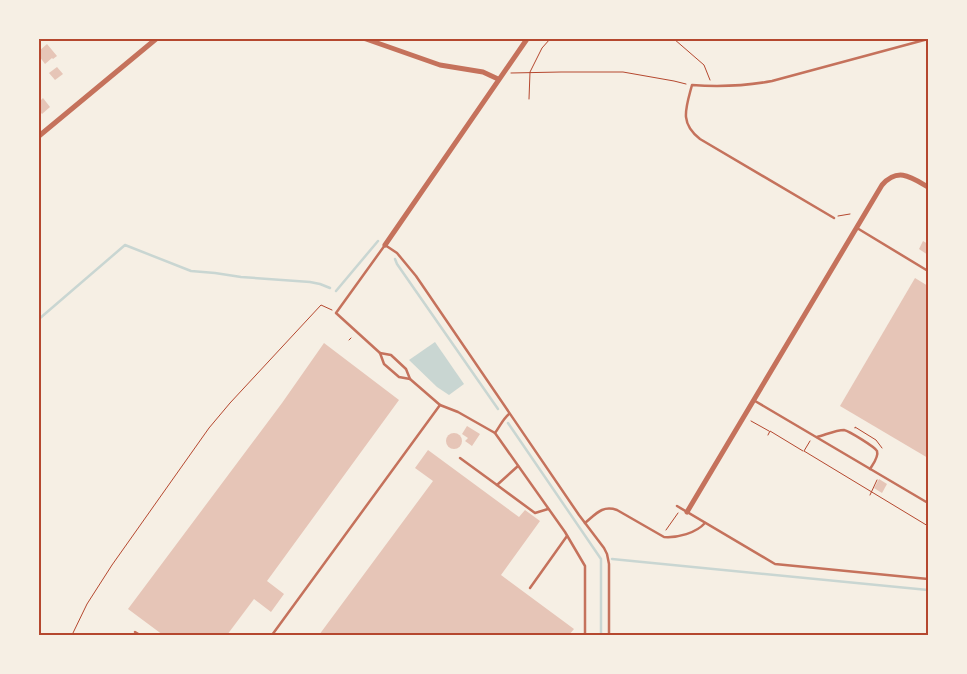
<svg xmlns="http://www.w3.org/2000/svg" width="967" height="674" viewBox="0 0 967 674" font-family="'Work Sans',sans-serif">
  <style>
    .water { fill: #c9d6d2 }
    .lines { fill: none; stroke-linecap: round; stroke-linejoin: round }
    .stream { stroke: #c9d6d2; stroke-width: 2.5 }
    .building { fill: #e6c5b7 }
    .path { stroke: #b5482f; stroke-width: 1 }
    .service { stroke: #c5725c; stroke-width: 2.5 }
    .minor { stroke: #c5725c; stroke-width: 5 }
    .neatline { fill: none; stroke: #b5482f; stroke-width: 2 }
  </style>
  <rect width="100%" height="100%" fill="#f6efe4"/>
  <polygon class="water" points="435,342 464,384 449,395 437,387 409,360"/>
  <g class="lines">
    <g class="stream">
      <polyline points="395,259 397,264 498,409"/>
      <polyline points="336,291 378,241"/>
      <polyline points="39,319 125,245 191,271 215,273 241,277 310,282 320,284 330,288"/>
      <polyline points="508,423 601,559 601,635"/>
      <polyline points="612,559 928,590"/>
    </g>
  </g>
  <g class="building">
    <polygon points="47,44 57,56 53,59 52,58 45,64 39,56 39,51"/>
    <polygon points="57,67 63,74 55,80 49,73"/>
    <polygon points="43,98 50,107 42,114 39,111 39,102"/>
    <polygon points="923,241 928,244 928,255 919,249"/>
    <polygon points="915,278 928,286 928,458 840,406"/>
    <polygon points="324,343 399,400 267,581 284,594 271,612 254,599 227,635 163,635 128,609 282,403"/>
    <polygon points="467,426 480,434 472,446 465,441 468,438 462,434"/>
    <circle cx="454" cy="441" r="8"/>
    <polygon points="428,450 519,517 525,510 540,521 501,575 574,629 569,635 319,635 433,481 415,468"/>
    <polygon points="879,479 887,484 882,493 874,488"/>
  </g>
  <g class="lines">
    <g class="path">
      <polyline points="674,39 704,65 710,80"/>
      <polyline points="511,73 561,72 623,72 674,81 686,84"/>
      <polyline points="529,99 530,72 542,48 550,39"/>
      <polyline points="838,216 850,214"/>
      <polyline points="349,340 351,338"/>
      <polyline points="751,421 769,431"/>
      <polyline points="855,428 855,427 876,440 882,448"/>
      <polyline points="768,435 770,431 803,451"/>
      <polyline points="810,441 804,451 928,526"/>
      <polyline points="870,495 877,480"/>
      <polyline points="666,530 678,513"/>
      <polyline points="72,635 87,604 112,565 209,428 230,403 321,305 332,310"/>
    </g>
    <g class="service">
      <path d="M834,218L700,139C679,123 686,108 692,85C719,87 745,86 772,81L928,39"/>
      <polyline points="857,228 928,271"/>
      <polyline points="410,379 399,377 384,364 380,353 336,313 385,245 397,253 416,276 579,515 604,548 607,554 609,564 609,635"/>
      <polyline points="755,401 928,503"/>
      <path d="M440,405L458,412L495,433C500,426 503,419 509,414"/>
      <polyline points="495,433 565,532 585,566 585,635"/>
      <path d="M817,437C825,435 836,430 844,430C849,431 875,447 877,451C879,457 873,464 870,469"/>
      <polyline points="460,458 497,485"/>
      <polyline points="518,466 497,485 535,513 548,509"/>
      <polyline points="677,506 775,564 928,579"/>
      <path d="M585,523C596,514 602,505 617,510L664,537C678,538 696,533 705,523"/>
      <polyline points="530,588 567,536"/>
      <polyline points="135,632 140,635"/>
      <polyline points="272,635 440,405 410,379 406,369 391,355 380,353"/>
    </g>
    <g class="minor">
      <polyline points="366,39 440,65 483,72 498,79"/>
      <polyline points="39,136 156,39"/>
      <polyline points="385,245 527,39"/>
      <path d="M687,512L882,185C898,167 911,177 928,187"/>
    </g>
  </g>
  <rect width="967" height="674" fill="none" stroke="#f6efe4" stroke-width="80"/>
  <rect x="40" y="40" width="887" height="594" class="neatline"/>
</svg>
